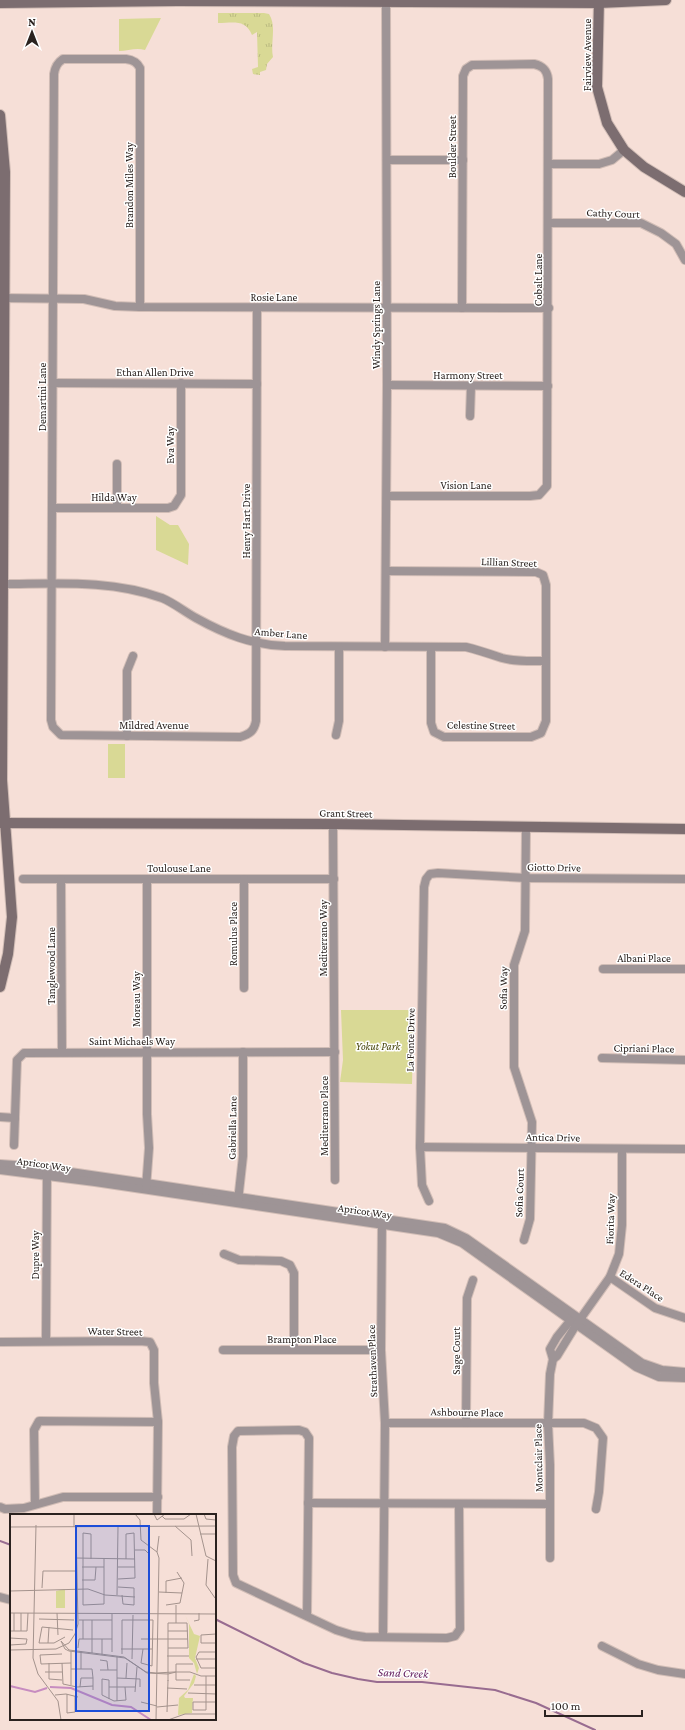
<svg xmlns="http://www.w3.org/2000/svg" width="685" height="1730" viewBox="0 0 685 1730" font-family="'Crimson Pro',serif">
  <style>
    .grass { fill: url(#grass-tufts) }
    .green { fill: #d9d995 }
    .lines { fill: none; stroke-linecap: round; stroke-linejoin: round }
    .stream { stroke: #986c90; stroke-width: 2 }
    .street-casing { stroke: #d1bdb6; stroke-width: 10 }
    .secondary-casing { stroke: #d1bdb6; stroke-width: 12 }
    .street { stroke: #9e9496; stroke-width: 8 }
    .secondary { stroke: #7c6d70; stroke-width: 10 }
    .labels { text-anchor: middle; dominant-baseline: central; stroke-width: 3; stroke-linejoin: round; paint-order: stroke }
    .street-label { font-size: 11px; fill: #2a221f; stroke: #fff }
    .park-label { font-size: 11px; font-style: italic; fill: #464509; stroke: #fff }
    .water-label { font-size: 12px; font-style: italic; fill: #631e5e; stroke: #fff }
    .inset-river { fill: none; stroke: #c78cc0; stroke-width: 2 }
    .inset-road { fill: none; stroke: #a4938d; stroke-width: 1 }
    .view { fill: #1d4ed8; fill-opacity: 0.15; stroke: #1d4ed8; stroke-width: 2 }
    .inset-edge { fill: none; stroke: #2a221f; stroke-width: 2 }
  </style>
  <defs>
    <pattern id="grass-tufts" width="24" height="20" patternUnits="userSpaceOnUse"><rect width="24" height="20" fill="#d9d995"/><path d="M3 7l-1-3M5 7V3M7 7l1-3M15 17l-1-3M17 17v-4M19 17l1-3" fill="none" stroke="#baba80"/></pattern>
  </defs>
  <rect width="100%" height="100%" fill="#f6dfd7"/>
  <path class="grass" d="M218,13H264L269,14C277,26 270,44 273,57L267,64L266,70L260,72V75L253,74L252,69L258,67L257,32L252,35C245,19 234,23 218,23Z"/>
  <g class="green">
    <path d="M161,18L145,50C136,47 128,51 119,51V19Z"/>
    <polygon points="156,516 170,525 178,525 189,544 188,565 156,550"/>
    <rect x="108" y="744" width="17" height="34"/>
    <polygon points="341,1010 414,1010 412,1084 340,1082 343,1060"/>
  </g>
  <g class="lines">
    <g class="stream">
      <polyline points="0,1541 11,1545"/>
      <polyline points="215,1619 304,1663 332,1673 358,1679 377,1682 422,1682 495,1690 536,1703 595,1730"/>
    </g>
    <g class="street-casing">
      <g id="street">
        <polyline points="387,160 463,160"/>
        <polyline points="549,164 599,164 612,160 624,150"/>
        <polyline points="549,223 641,223 661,233 676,244 685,260"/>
        <polyline points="0,298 84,299 115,306 140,307 549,308"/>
        <path d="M140,307V68C137,62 133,60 126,59H63C57,63 55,67 54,74L51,720L53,727L61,735L240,737C250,734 254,731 256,721L257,308"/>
        <polyline points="53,383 257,384"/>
        <polyline points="387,385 548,386"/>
        <polyline points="470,416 471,386"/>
        <polyline points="117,464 117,508"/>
        <path d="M387,496H530L539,495L547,486L548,79C547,70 543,66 534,64L472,65L466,69L463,76L462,308"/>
        <polyline points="53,508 168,508 174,506 181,495 181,383"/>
        <polyline points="386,571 536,572 543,575 546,585 546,721 541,733 531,737 444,737 434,732 431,723 431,647"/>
        <path d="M0,584C54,584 110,579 162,598C174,603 185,612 196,618C225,634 252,645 285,646L466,647C478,650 490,654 502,658C516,662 532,661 546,661"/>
        <polyline points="385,647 387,385 386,3"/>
        <polyline points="336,735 339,721 339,647"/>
        <polyline points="127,736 127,671 133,656"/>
        <polyline points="333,824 335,1180"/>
        <polyline points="23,879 334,879"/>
        <polyline points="61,879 62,1052"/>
        <polyline points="244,879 244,988"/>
        <polyline points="603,969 685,969"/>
        <polyline points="602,1058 685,1060"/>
        <polyline points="0,1117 15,1118"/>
        <polyline points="14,1145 17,1060 24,1053 335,1052"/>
        <polyline points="420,1147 685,1149"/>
        <polyline points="0,1164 29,1166 146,1183 445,1228 466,1238 642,1363 662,1370 685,1372"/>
        <polyline points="0,1170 95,1182 438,1233 462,1243 636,1367 659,1377 685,1378"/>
        <polyline points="146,1188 149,1148 147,1114 147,879"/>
        <polyline points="238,1201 243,1156 243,1052"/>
        <polyline points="429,1201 422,1185 420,1147 424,887 426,879 430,874 438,873 526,878 685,879"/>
        <polyline points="382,1219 381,1350 385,1423 383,1637"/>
        <polyline points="524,1240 530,1219 532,1122 514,1067 514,965 525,931 526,828"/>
        <polyline points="224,1254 239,1260 281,1261 290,1265 294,1273 294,1350"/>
        <polyline points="610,1277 655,1308 685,1318"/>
        <polyline points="46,1341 47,1170"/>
        <polyline points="0,1342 140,1341 150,1342 154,1350 154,1383 158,1422"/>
        <polyline points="223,1350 381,1350"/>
        <polyline points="553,1359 557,1356 576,1325 610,1277 619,1254 622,1225 622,1149"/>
        <polyline points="385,1423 584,1423 596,1428 603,1438 599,1492 596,1509"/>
        <polyline points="466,1423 467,1298 473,1280"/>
        <polyline points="308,1503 550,1504"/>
        <polyline points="35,1504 34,1430 39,1421 158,1422 157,1515"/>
        <polyline points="0,1507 5,1509 24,1508 63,1497 158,1497"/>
        <polyline points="550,1558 550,1465 548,1424 550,1374 553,1359 550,1349 557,1337 570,1321"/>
        <polyline points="0,1597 11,1600"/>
        <polyline points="307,1616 309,1438 305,1432 299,1430 238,1431 234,1436 232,1447 233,1575 236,1583 336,1630 352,1635 365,1637 447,1638 455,1636 460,1629 459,1504"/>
        <polyline points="602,1646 638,1664 658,1670 685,1674"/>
      </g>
    </g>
    <g class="secondary-casing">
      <g id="secondary">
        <polyline points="599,0 597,87 607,123 624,150 644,167 685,192"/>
        <polyline points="0,3 177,1 599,3 666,0"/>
        <polyline points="0,115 5,172 2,780 12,917 8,954 0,987"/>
        <polyline points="0,823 333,824 685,829"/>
      </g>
    </g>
    <use href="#street" class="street"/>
    <use href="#secondary" class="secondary"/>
  </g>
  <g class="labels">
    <g class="street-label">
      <text transform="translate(587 55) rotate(-90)">Fairview Avenue</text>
      <text transform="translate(452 147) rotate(-90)">Boulder Street</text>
      <text transform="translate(129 185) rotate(-90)">Brandon Miles Way</text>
      <text transform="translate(613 213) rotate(2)">Cathy Court</text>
      <text transform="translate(538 280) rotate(-90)">Cobalt Lane</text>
      <text x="274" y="297">Rosie Lane</text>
      <text transform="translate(376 325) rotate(-90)">Windy Springs Lane</text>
      <text x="155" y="372">Ethan Allen Drive</text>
      <text x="468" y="375">Harmony Street</text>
      <text transform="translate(42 397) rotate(-90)">Demartini Lane</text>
      <text transform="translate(170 445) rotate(-90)">Eva Way</text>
      <text x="466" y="485">Vision Lane</text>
      <text x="114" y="497">Hilda Way</text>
      <text transform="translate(246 521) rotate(-90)">Henry Hart Drive</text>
      <text transform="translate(509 562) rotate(2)">Lillian Street</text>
      <text transform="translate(281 633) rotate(5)">Amber Lane</text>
      <text x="154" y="725">Mildred Avenue</text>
      <text transform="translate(481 725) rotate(1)">Celestine Street</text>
      <text transform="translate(346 813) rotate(1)">Grant Street</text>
      <text transform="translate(554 867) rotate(1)">Giotto Drive</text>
      <text x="179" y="868">Toulouse Lane</text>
      <text transform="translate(233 934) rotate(-90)">Romulus Place</text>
      <text transform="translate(323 938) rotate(-90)">Mediterrano Way</text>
      <text x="644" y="958">Albani Place</text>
      <text transform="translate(51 966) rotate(-90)">Tanglewood Lane</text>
      <text transform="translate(503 988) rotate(-89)">Sofia Way</text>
      <text transform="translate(136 999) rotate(-90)">Moreau Way</text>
      <text transform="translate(410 1040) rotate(-89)">La Fonte Drive</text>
      <text x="132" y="1041">Saint Michaels Way</text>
      <text transform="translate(644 1048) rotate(1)">Cipriani Place</text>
      <text transform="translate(324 1116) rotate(-90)">Mediterrano Place</text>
      <text transform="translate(232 1128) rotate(-89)">Gabriella Lane</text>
      <text transform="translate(553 1137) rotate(1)">Antica Drive</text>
      <text transform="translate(44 1164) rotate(8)">Apricot Way</text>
      <text transform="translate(519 1193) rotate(-88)">Sofia Court</text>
      <text transform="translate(365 1211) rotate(8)">Apricot Way</text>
      <text transform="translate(610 1219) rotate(-88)">Fiorita Way</text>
      <text transform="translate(35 1255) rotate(-90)">Dupre Way</text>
      <text transform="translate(642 1285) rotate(33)">Edera Place</text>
      <text transform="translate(115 1331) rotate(1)">Water Street</text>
      <text x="302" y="1339">Brampton Place</text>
      <text transform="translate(456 1351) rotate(-90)">Sage Court</text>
      <text transform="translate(372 1361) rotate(-92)">Strathaven Place</text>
      <text transform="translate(467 1412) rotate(1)">Ashbourne Place</text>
      <text transform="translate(538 1458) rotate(-91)">Montclair Place</text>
    </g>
    <g class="park-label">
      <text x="378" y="1046">Yokut Park</text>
    </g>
    <g class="water-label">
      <text transform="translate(403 1673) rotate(2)">Sand Creek</text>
    </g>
  </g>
  <g transform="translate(10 1514)">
    <rect width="206" height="206" fill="#f6dfd7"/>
    <path d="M55,75V94H46V77Z" fill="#d9d995"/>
    <path d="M175,101L184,120L190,122L185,144L189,154L187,160L184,149L179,144V110ZM184,160L186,162L184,169L174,182L175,184H183L182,199L168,201L169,184L178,176Z" fill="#d9d995"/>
    <path class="inset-river" d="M0,172L25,178L37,174M40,173L61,174L102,191L121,193L141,206"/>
    <path class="inset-road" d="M125,0L130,6L131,26L147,38L149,44L146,206M144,0L147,6L155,0M186,0L196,42L206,47M194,0L196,5L206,6M152,2L155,5H174L181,0M26,11L23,144L28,160L48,187L51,206M165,12L181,26L182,42M0,13L206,12M64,13V0M190,20H206M125,36H135L140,41M147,38L149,22M66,44L125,45M81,45V20L73,19V91L94,90V45M198,45L196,71L205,84M72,53H94M108,53H125M108,65L125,64L124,19L116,20V45M72,66H85L86,53M108,73L124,74V91L113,90L112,81M32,74L33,57H66M0,77L78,75L95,81L125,83M149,78L172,79M156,79V67L172,64M107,81L108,13M156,91L170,89L174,69L167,58M0,99L206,100M47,99L48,121M102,100V138M29,105L64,106M69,106H102M73,106V125M184,107L189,106V99M158,109H177M166,109V91M0,117H17L18,99M4,117V99M11,117V99M158,117H178M206,120L191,121V129H206M55,123L44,129H29L32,113L63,116M0,124L17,125L16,130L0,131M131,125H178M38,129L39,113M68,134L69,125H102M158,134H178L177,109M111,135H142M0,136L46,135L59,129L65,120L68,110L66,13M206,138H189L186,143L191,154H206M82,139V106M52,140L30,141L31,150L61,149M112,140V106H143L142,152L131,149M92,141V125M107,142V187M157,142H179M122,145L123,101M186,145H206M90,146L97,147L98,156M39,149V165L52,166M52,149L53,170L67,173L83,172M131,149L133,135M61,155H82L83,164M71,155V137M90,156H107M35,158H52M166,158L158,160L137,159L115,144L59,137L55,135L51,127L59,136L114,143L136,158L146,159L164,158H180L191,162H206M196,162V196H183V188H206M107,164L130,165V173M116,164L117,149M180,166H166V150H183M158,167V109M61,171V137M184,171H206M70,173L71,164H83V176M99,173H125M157,174L177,175M125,178L127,153M178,179L206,180M57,180V199L65,198V182M45,181L56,180L68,183M99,185V166L92,165V181L104,187L116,186L115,173M131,188L147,192M147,193L168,191M157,198L158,166M158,206L175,200H206"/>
    <path class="view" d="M66,12H139V197H66Z"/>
    <rect width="206" height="206" class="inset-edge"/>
  </g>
  <g transform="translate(32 32)" stroke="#ffffff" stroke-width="3" paint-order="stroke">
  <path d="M0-3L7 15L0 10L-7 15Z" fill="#2a221f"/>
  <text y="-6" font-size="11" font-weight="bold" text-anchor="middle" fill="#2a221f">N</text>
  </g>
  <path d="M545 1710v6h97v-6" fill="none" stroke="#2a221f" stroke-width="2"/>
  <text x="551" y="1710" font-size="12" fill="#2a221f" stroke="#ffffff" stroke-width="3" paint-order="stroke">100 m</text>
</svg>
